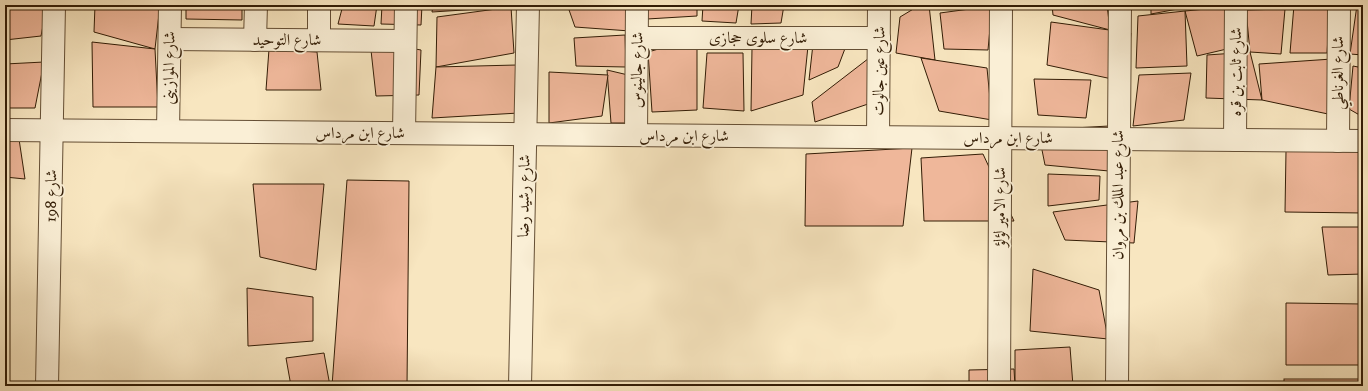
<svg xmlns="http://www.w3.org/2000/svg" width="1368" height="391" viewBox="0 0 1368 391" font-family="'IM FELL DW Pica',Amiri,serif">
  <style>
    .building { fill: #efb79a; stroke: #321c05 }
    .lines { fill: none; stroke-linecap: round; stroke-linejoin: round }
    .minor-casing { stroke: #644e34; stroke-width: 24 }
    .minor { stroke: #faefd6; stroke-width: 22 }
    .labels { text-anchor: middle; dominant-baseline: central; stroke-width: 3.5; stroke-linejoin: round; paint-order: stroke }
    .street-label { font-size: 16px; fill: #321c05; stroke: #faefd6 }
  </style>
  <rect width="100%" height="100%" fill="#f8e6c0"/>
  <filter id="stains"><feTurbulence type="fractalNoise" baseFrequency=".005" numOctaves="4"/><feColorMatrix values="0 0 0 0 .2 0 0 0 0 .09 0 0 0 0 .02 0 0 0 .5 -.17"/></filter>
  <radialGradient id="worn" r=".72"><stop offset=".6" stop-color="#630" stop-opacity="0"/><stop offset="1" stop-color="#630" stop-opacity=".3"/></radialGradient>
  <g class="building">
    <polygon points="5,5 47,5 41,36 5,40"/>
    <polygon points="95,5 160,5 155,49 94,32"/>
    <polygon points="186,5 242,5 242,20 186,19"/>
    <polygon points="343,5 377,5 374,26 338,24"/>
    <polygon points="382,5 422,5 421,25 381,24"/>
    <polygon points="433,5 511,5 511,7 432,12"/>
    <polygon points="568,5 596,5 568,7"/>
    <polygon points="596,5 631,5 630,31 575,27 568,7"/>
    <polygon points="648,5 697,5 697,16 647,19"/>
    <polygon points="703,5 739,5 736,23 702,21"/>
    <polygon points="752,5 784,5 781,23 751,24"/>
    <polygon points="920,5 929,5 935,60 896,53 900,17"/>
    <rect x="936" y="5" width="56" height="1"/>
    <polygon points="1052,5 1107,5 1110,30 1053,15"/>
    <polygon points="1151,5 1199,5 1151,14"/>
    <polygon points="1246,5 1270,5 1246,10"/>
    <polygon points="1294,5 1330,5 1327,53 1290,53"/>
    <polygon points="1357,5 1363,5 1363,55 1350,54"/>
    <polygon points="992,6 988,50 944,49 940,13"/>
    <polygon points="511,7 514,53 436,67 437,17"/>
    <polygon points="1227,7 1231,48 1197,56 1185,11"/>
    <polygon points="1285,9 1281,54 1250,52 1246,10"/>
    <polygon points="1185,11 1187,66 1136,68 1138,16"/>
    <polygon points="1051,22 1131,33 1126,82 1047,65"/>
    <polygon points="625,35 626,67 576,66 574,38"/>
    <polygon points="697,38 697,110 652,112 648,52"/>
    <polygon points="849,38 838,67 809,80 813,44"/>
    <polygon points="370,41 421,50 419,95 376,96"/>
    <polygon points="92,42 155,49 158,107 93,107"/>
    <polygon points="808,46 803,95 751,111 752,48"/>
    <polygon points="269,49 317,52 321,90 266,90"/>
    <polygon points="1250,52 1262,100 1206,98 1207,55"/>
    <polygon points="707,53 743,53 744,111 703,108"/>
    <polygon points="873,55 868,104 815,122 812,102"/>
    <polygon points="921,58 987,68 992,120 939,111"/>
    <polygon points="1332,59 1328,114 1262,100 1259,64"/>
    <polygon points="44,62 35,108 5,108 5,64"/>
    <polygon points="517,65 519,113 432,118 436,67"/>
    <polygon points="1353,66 1363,68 1363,117 1349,109"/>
    <polygon points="607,70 645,79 647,123 611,123"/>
    <polygon points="549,72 608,75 602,116 549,123"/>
    <polygon points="1191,73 1184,120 1133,126 1139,75"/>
    <polygon points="1034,79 1091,80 1086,118 1038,115"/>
    <polygon points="1109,126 1109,171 1045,165 1038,130"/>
    <polygon points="5,139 19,139 25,179 5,177"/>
    <polygon points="912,148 903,226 805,226 806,154"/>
    <polygon points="1286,151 1363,152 1363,213 1285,212"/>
    <polygon points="983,154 1014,221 924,221 921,158"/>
    <polygon points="1048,174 1100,176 1099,200 1048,206"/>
    <polygon points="347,180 409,181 407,386 332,386"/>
    <polygon points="253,184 324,184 316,270 260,257"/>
    <polygon points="1138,201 1134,243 1065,240 1053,212"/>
    <polygon points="1322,227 1363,227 1363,274 1328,275"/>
    <polygon points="1033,269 1099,290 1108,339 1030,331"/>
    <polygon points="247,288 313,297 313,341 248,346"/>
    <polygon points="1286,303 1363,304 1363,365 1286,365"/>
    <polygon points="1070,347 1073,386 1015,386 1015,350"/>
    <polygon points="324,353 330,386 291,386 286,358"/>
    <polygon points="1014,369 1015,386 969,386 969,370"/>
    <rect x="1284" y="379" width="79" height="7"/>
  </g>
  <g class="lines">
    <g class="minor-casing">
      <g id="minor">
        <polyline points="637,38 879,38"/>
        <polyline points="170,39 405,41"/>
        <polyline points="255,40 256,5"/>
        <polyline points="319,40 319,5"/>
        <polyline points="5,130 1363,141"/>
        <polyline points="168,131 170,5"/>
        <polyline points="404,133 406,5"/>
        <polyline points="636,135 637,5"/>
        <polyline points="878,137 879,5"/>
        <polyline points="1235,140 1236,5"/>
        <polyline points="1338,141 1339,5"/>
        <polyline points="47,386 54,5"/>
        <polyline points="520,386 528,5"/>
        <polyline points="999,386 1001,5"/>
        <polyline points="1117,386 1120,5"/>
      </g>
    </g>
    <use href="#minor" class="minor"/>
  </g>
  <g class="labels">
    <g class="street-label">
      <text x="758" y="38">شارع سلوى حجازى</text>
      <text x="287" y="40">شارع التوحيد</text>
      <text transform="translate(169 68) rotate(-89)">شارع الموازينى</text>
      <text transform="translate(637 70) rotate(-89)">شارع جالينوس</text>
      <text transform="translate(879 71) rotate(-89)">شارع عين جالوت</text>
      <text transform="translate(1236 72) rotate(-90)">شارع ثابت بن قره</text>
      <text transform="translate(1338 73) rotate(-90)">شارع الغرناطي</text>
      <text x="360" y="133">شارع ابن مرداس</text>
      <text x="684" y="136">شارع ابن مرداس</text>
      <text x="1008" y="138">شارع ابن مرداس</text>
      <text transform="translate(1118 195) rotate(-90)">شارع عبد الملك بن مروان</text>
      <text transform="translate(51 196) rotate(-89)">شارع 198</text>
      <text transform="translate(524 196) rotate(-89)">شارع رشيد رضا</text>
      <text transform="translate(1000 207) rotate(-90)">شارع الامير لؤلؤ</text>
    </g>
  </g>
  <rect width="1368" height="391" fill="none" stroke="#f8e6c0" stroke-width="20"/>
  <rect x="6" y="6" width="1356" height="379" fill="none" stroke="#321c05" stroke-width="2"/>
  <rect x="10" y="10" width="1348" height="371" fill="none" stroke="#321c05"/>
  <rect width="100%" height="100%" filter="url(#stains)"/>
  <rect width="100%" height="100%" fill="url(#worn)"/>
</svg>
